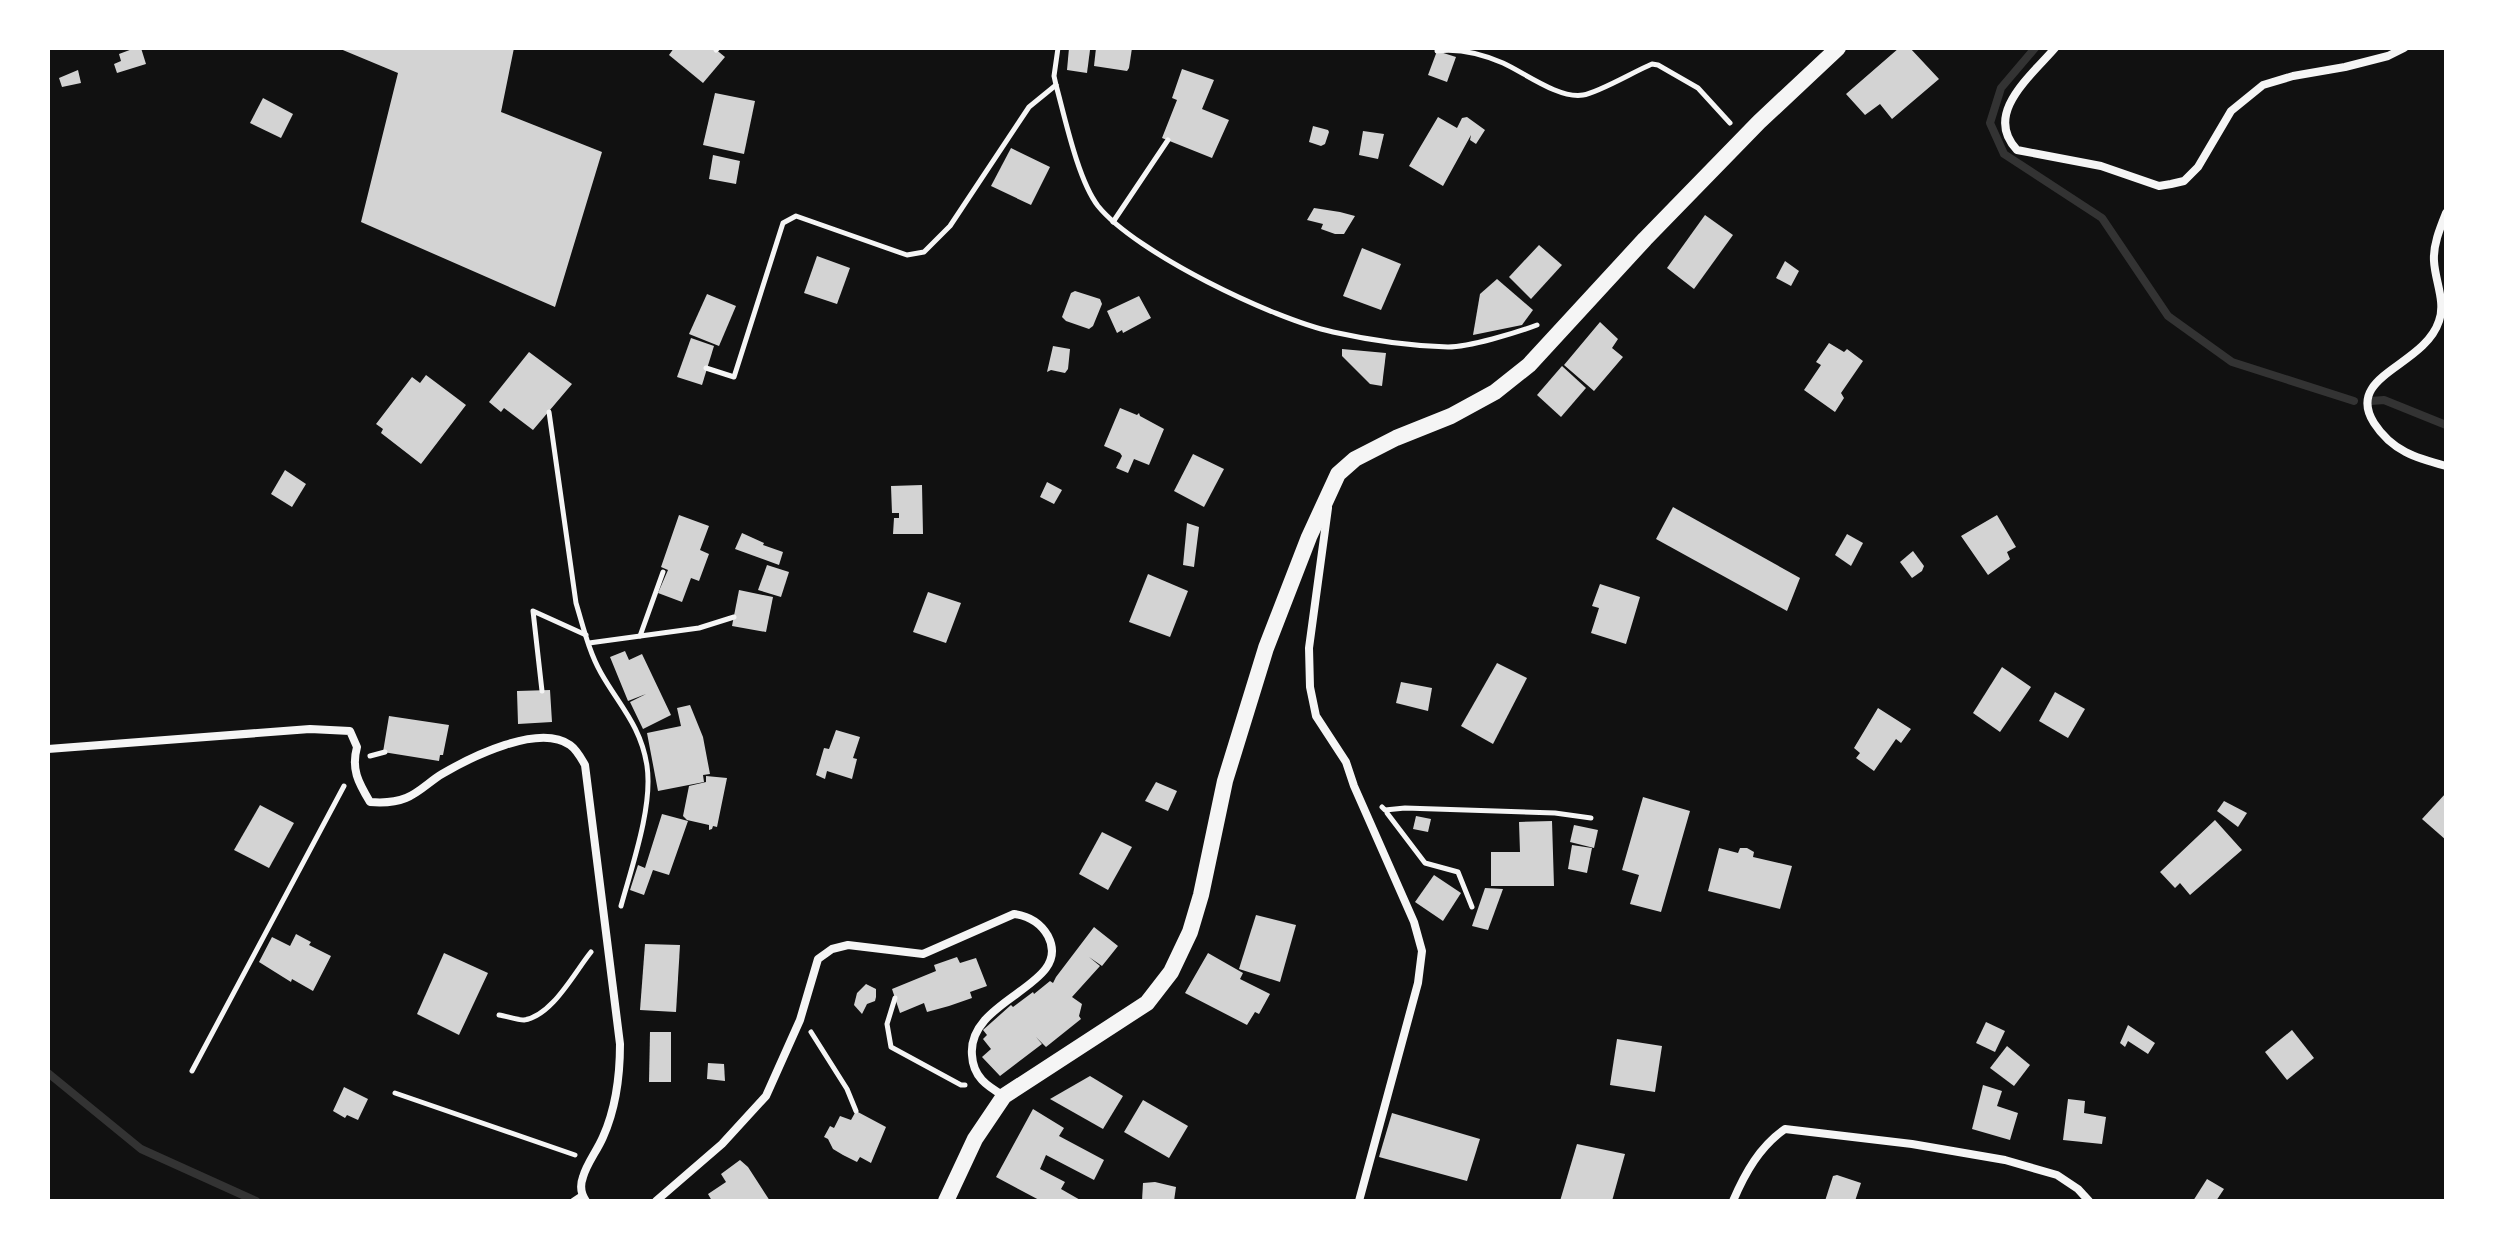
<svg xmlns="http://www.w3.org/2000/svg" width="2494" height="1249" viewBox="0 0 2494 1249" font-family="Roboto,sans-serif">
  <style>
    .lines { fill: none; stroke-linecap: round; stroke-linejoin: round }
    .stream { stroke: #333; stroke-width: 8 }
    .building { fill: #d3d3d3 }
    .path { stroke: #f5f5f5; stroke-width: 5 }
    .service { stroke: #f5f5f5; stroke-width: 6 }
    .minor { stroke: #f5f5f5; stroke-width: 8 }
    .secondary { stroke: #f5f5f5; stroke-width: 16 }
  </style>
  <rect width="100%" height="100%" fill="#111"/>
  <g class="lines">
    <g class="stream">
      <polyline points="2035,48 2001,88 1990,123 2004,154 2102,218 2168,316 2232,362 2354,401"/>
      <polyline points="2371,401 2384,400 2446,425"/>
      <polyline points="48,1073 141,1149 256,1201"/>
    </g>
  </g>
  <g class="building">
    <polygon points="135,48 141,48 146,64 117,73 114,64 121,61 119,54"/>
    <polygon points="338,48 514,48 501,112 602,152 555,307 361,222 398,73"/>
    <polygon points="674,48 714,48 725,57 703,83 669,55"/>
    <polygon points="1069,48 1090,50 1087,73 1067,70"/>
    <polygon points="1096,48 1132,48 1129,68 1127,71 1094,66"/>
    <polygon points="1899,48 1910,48 1939,79 1892,119 1880,104 1865,115 1846,94"/>
    <polygon points="1437,51 1456,57 1447,82 1428,75"/>
    <polygon points="1182,69 1214,80 1202,109 1229,120 1212,158 1162,138 1177,100 1172,98"/>
    <polygon points="78,70 81,83 62,87 59,78"/>
    <polygon points="715,93 755,101 744,154 703,145"/>
    <polygon points="263,98 293,114 281,138 250,123"/>
    <polygon points="1438,117 1457,128 1462,118 1467,117 1485,130 1476,144 1470,140 1471,135 1443,186 1409,166"/>
    <polygon points="1313,126 1328,130 1329,132 1325,144 1321,146 1309,142"/>
    <polygon points="1363,131 1384,134 1378,159 1359,155"/>
    <polygon points="1011,148 1050,167 1031,205 991,186"/>
    <polygon points="713,155 740,161 736,184 709,179"/>
    <polygon points="1314,208 1340,212 1355,216 1344,234 1335,234 1321,229 1323,224 1307,220"/>
    <polygon points="1705,215 1733,235 1694,289 1667,268"/>
    <polygon points="1539,245 1562,265 1531,299 1509,277"/>
    <polygon points="1362,248 1401,264 1381,310 1343,296"/>
    <polygon points="817,256 850,268 837,304 804,293"/>
    <polygon points="1785,261 1799,271 1791,286 1776,278"/>
    <polygon points="1497,279 1533,310 1522,325 1473,335 1480,294"/>
    <polygon points="1075,291 1100,299 1102,304 1093,326 1089,329 1066,321 1062,317 1071,293"/>
    <polygon points="707,294 736,306 719,346 689,334"/>
    <polygon points="1139,296 1151,318 1123,333 1122,330 1117,333 1107,311"/>
    <polygon points="1600,322 1618,339 1612,348 1623,357 1594,391 1564,365"/>
    <polygon points="691,338 714,346 702,385 677,377"/>
    <polygon points="1829,343 1844,352 1847,349 1863,361 1841,393 1844,398 1835,412 1804,390 1821,365 1816,362"/>
    <polygon points="1053,346 1070,349 1068,369 1065,373 1051,370 1047,372"/>
    <polygon points="1342,349 1386,353 1382,386 1370,384 1342,356"/>
    <polygon points="529,352 572,384 533,430 504,408 501,412 489,402"/>
    <polygon points="1562,366 1586,388 1561,417 1537,395"/>
    <polygon points="426,375 466,405 421,464 381,433 383,429 376,424 412,377 420,383"/>
    <polygon points="1120,408 1137,415 1139,413 1140,416 1164,429 1149,465 1134,459 1128,473 1116,468 1122,456 1120,453 1104,446"/>
    <polygon points="1193,454 1224,469 1204,507 1174,491"/>
    <polygon points="285,470 306,484 292,507 271,494"/>
    <polygon points="1047,482 1062,490 1054,504 1040,497"/>
    <polygon points="922,485 923,534 893,534 894,518 899,518 899,513 892,513 891,486"/>
    <polygon points="1673,507 1800,578 1787,611 1656,539"/>
    <polygon points="679,515 709,526 700,550 709,554 699,581 691,578 682,602 658,593 668,570 661,567"/>
    <polygon points="1997,515 2016,547 2007,552 2010,559 1988,575 1961,536"/>
    <polygon points="1187,523 1199,527 1194,567 1183,565"/>
    <polygon points="742,533 764,543 763,545 783,552 779,565 735,549"/>
    <polygon points="1847,534 1863,543 1851,566 1835,555"/>
    <polygon points="1913,551 1924,566 1922,571 1912,578 1900,562"/>
    <polygon points="767,565 789,572 781,597 758,590"/>
    <polygon points="1148,574 1188,591 1170,637 1129,622"/>
    <polygon points="1600,584 1640,597 1626,644 1591,633 1599,608 1592,606"/>
    <polygon points="739,590 773,597 766,632 732,626"/>
    <polygon points="928,592 961,603 946,643 913,632"/>
    <polygon points="625,651 629,660 642,654 671,715 643,729 630,702 646,694 628,701 610,657"/>
    <polygon points="1497,663 1527,678 1493,744 1461,726"/>
    <polygon points="2002,667 2031,687 2000,732 1973,713"/>
    <polygon points="1401,682 1432,688 1428,711 1396,703"/>
    <polygon points="550,690 552,722 518,724 517,691"/>
    <polygon points="2055,692 2085,709 2068,738 2039,721"/>
    <polygon points="690,705 703,737 710,774 703,775 704,782 658,791 647,733 681,726 677,708"/>
    <polygon points="1878,708 1911,729 1901,743 1896,739 1874,771 1856,758 1860,753 1854,748"/>
    <polygon points="389,716 449,725 443,755 440,755 439,761 383,752"/>
    <polygon points="836,730 860,737 853,758 857,759 852,779 827,771 825,779 816,775 824,748 829,749"/>
    <polygon points="706,776 727,778 717,827 713,826 712,829 709,830 709,825 687,820 683,816 689,786 706,782"/>
    <polygon points="1156,782 1177,791 1168,811 1145,801"/>
    <polygon points="2446,793 2446,840 2422,819"/>
    <polygon points="1643,797 1690,811 1661,912 1630,904 1639,875 1622,870"/>
    <polygon points="2224,801 2247,813 2238,827 2217,811"/>
    <polygon points="260,805 294,823 269,868 234,850"/>
    <polygon points="662,814 688,821 669,875 653,870 644,895 630,890 638,865 645,868"/>
    <polygon points="1416,816 1431,819 1428,832 1413,829"/>
    <polygon points="2215,820 2242,850 2190,895 2180,883 2175,888 2160,872"/>
    <polygon points="1552,821 1554,886 1491,886 1491,852 1520,852 1519,822"/>
    <polygon points="1574,825 1598,830 1594,848 1570,842"/>
    <polygon points="1102,832 1132,847 1108,890 1079,874"/>
    <polygon points="1572,845 1592,848 1587,873 1568,869"/>
    <polygon points="1719,848 1738,853 1740,848 1747,848 1754,852 1753,857 1792,866 1780,909 1708,891"/>
    <polygon points="1434,875 1461,893 1443,921 1415,902"/>
    <polygon points="1485,888 1503,889 1488,930 1472,926"/>
    <polygon points="1256,915 1296,925 1280,982 1239,969"/>
    <polygon points="1094,927 1118,946 1102,966 1089,957 1100,966 1072,997 1082,1004 1079,1016 1081,1019 1046,1047 1036,1037 1042,1044 1000,1076 982,1057 991,1049 983,1039 987,1035 983,1030 1011,1005 1013,1007 1033,992 1034,994 1050,981 1053,983 1056,977"/>
    <polygon points="296,934 311,942 309,945 331,956 313,991 292,979 291,982 259,962 272,937 290,946"/>
    <polygon points="645,944 680,945 676,1012 640,1010"/>
    <polygon points="444,953 488,973 459,1035 417,1014"/>
    <polygon points="1208,953 1243,973 1240,979 1270,994 1259,1014 1255,1012 1247,1025 1185,993"/>
    <polygon points="957,957 960,963 976,958 987,986 970,992 972,998 949,1006 927,1012 924,1003 900,1013 892,989 936,971 934,965"/>
    <polygon points="866,984 876,989 876,997 875,1001 867,1004 862,1014 854,1005 857,993"/>
    <polygon points="1986,1022 2005,1031 1995,1052 1976,1043"/>
    <polygon points="2128,1025 2155,1043 2148,1054 2128,1041 2125,1047 2120,1043"/>
    <polygon points="2292,1030 2314,1058 2287,1080 2265,1052"/>
    <polygon points="650,1032 671,1032 671,1082 649,1082"/>
    <polygon points="1617,1039 1662,1046 1655,1092 1610,1085"/>
    <polygon points="2007,1046 2030,1065 2014,1086 1990,1068"/>
    <polygon points="708,1063 724,1064 725,1081 707,1079"/>
    <polygon points="1090,1076 1123,1096 1103,1129 1050,1099"/>
    <polygon points="1983,1085 2002,1091 1997,1106 2018,1113 2010,1140 1972,1129"/>
    <polygon points="344,1087 368,1099 358,1120 347,1115 345,1118 333,1111"/>
    <polygon points="2068,1099 2085,1101 2084,1113 2106,1117 2102,1144 2063,1140"/>
    <polygon points="1143,1100 1188,1126 1169,1158 1124,1132"/>
    <polygon points="1033,1109 1064,1128 1059,1136 1104,1160 1094,1180 1046,1155 1040,1169 1065,1182 1061,1189 1082,1201 1041,1201 996,1177"/>
    <polygon points="856,1111 886,1127 871,1163 860,1157 857,1162 843,1155 833,1149 828,1139 824,1137 830,1126 834,1128 840,1116 851,1120"/>
    <polygon points="1392,1113 1480,1139 1467,1181 1379,1157"/>
    <polygon points="1577,1144 1625,1154 1612,1201 1560,1201"/>
    <polygon points="740,1160 748,1167 770,1201 712,1201 708,1194 726,1182 721,1174"/>
    <polygon points="1837,1175 1861,1183 1855,1201 1825,1201 1833,1176"/>
    <polygon points="2207,1179 2224,1189 2216,1201 2193,1201"/>
    <polygon points="1155,1182 1176,1187 1174,1201 1142,1201 1143,1183"/>
  </g>
  <g class="lines">
    <g class="path">
      <path d="M1058,48L1054,76L1056,85C1065,118 1078,180 1098,206C1136,253 1273,319 1333,332C1369,340 1411,346 1448,347C1469,347 1516,333 1537,325"/>
      <polyline points="716,50 718,48"/>
      <path d="M1437,51C1460,48 1482,54 1503,63C1525,73 1559,99 1583,95C1598,93 1635,71 1652,64L1658,65L1698,88L1730,123"/>
      <polyline points="1113,222 1168,140"/>
      <polyline points="706,368 734,377 783,223 796,216 907,255 924,252 950,226 1029,107 1056,85"/>
      <path d="M549,412L576,603C583,626 589,652 601,673C619,705 641,726 647,766C653,806 632,866 621,906"/>
      <polyline points="640,636 663,572"/>
      <polyline points="589,643 699,628 734,617"/>
      <polyline points="542,691 533,611 586,635"/>
      <polyline points="370,756 385,752"/>
      <polyline points="1382,807 1385,810 1405,808 1555,813 1591,818"/>
      <polyline points="1387,813 1425,863 1458,872 1472,907"/>
      <polyline points="895,998 887,1024 891,1047 961,1085 965,1085"/>
      <path d="M499,1015C506,1016 517,1020 524,1020C552,1016 574,973 591,952"/>
      <polyline points="811,1032 847,1089 856,1111"/>
      <polyline points="192,1071 344,786"/>
      <polyline points="395,1093 575,1155"/>
    </g>
    <polyline class="service" points="573,1201 582,1195"/>
    <g class="minor">
      <path d="M2055,48C2030,77 1983,114 2017,150L2101,166L2159,186L2171,184L2184,181L2198,167L2231,111L2263,85L2293,76L2345,67L2388,56L2404,48"/>
      <path d="M2446,213C2440,228 2433,245 2434,261C2435,281 2446,302 2439,321C2424,367 2344,375 2374,423C2392,451 2416,458 2446,466"/>
      <polyline points="1328,508 1309,648 1310,687 1316,716 1346,762 1354,786 1414,922 1422,951 1418,983 1359,1201"/>
      <path d="M48,749L310,729L350,731L357,747C351,769 358,782 370,802C383,803 394,803 406,798C419,793 430,781 442,774C471,757 539,723 570,745C577,750 581,758 585,765L620,1044C620,1076 616,1108 603,1137C597,1151 587,1163 583,1177C580,1185 581,1194 586,1201"/>
      <path d="M656,1201L722,1144L766,1096L800,1020L818,959L832,949L848,945L923,954L1014,914C1029,916 1040,922 1048,936C1074,986 967,998 972,1055C973,1077 987,1086 1004,1096"/>
      <path d="M1733,1201C1745,1173 1760,1146 1785,1129L1912,1144L2005,1160L2057,1175L2078,1189L2089,1201"/>
    </g>
    <polyline class="secondary" points="946,1201 975,1139 1004,1096 1147,1003 1171,972 1190,932 1201,895 1225,781 1266,648 1309,537 1338,474 1355,459 1396,438 1451,416 1495,392 1529,365 1645,239 1759,122 1838,48"/>
  </g>
  <rect width="2494" height="1249" fill="none" stroke="#ffffff" stroke-width="100"/>
</svg>
